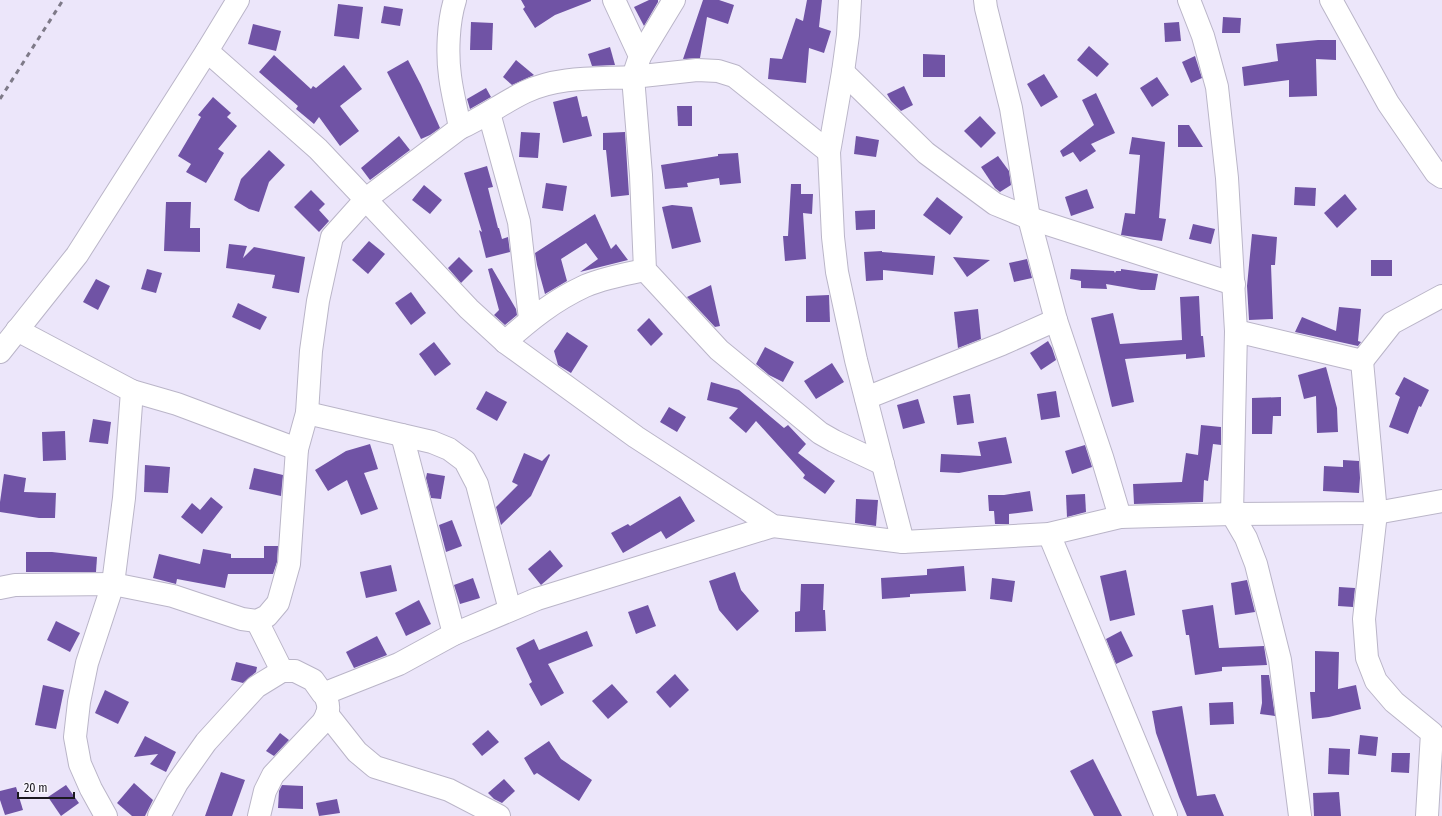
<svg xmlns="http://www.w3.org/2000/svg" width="1442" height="816" viewBox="0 0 1442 816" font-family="'Fira Sans Condensed',sans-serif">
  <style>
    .building { fill: #7053a5 }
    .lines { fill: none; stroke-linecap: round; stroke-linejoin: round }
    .street-casing { stroke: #bab5c8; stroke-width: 24 }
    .street { stroke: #fff; stroke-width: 22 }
    .rail { stroke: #7e7a88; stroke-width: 3; stroke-dasharray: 5 5; stroke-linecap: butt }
  </style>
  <rect width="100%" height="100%" fill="#ece6fa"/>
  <g class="building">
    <polygon points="521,0 591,0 591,1 555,15 535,28 523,9 525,7"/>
    <polygon points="649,0 658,0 658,2 644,26 634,7"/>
    <polygon points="703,0 719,0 734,5 728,24 707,17 700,58 683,59"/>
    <polygon points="807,0 822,0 819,27 831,31 824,53 809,48 806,83 768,79 770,58 782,59 796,18 803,21"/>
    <polygon points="338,4 363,7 359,39 334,36"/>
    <polygon points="384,6 403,9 400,26 381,23"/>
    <polygon points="1223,17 1241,18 1240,33 1222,33"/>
    <polygon points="471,22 493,23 492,50 470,50"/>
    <polygon points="1179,22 1181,41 1165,42 1164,23"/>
    <polygon points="253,24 281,31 276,51 248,44"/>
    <polygon points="1318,40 1336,40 1336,60 1316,59 1317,96 1289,97 1289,80 1244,86 1242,67 1278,61 1276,44"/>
    <polygon points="1089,46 1109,64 1097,77 1077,60"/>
    <polygon points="610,47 615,65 592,66 588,54"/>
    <polygon points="923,54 945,55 945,77 923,77"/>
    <polygon points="274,55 311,89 313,86 316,88 344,65 362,89 340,106 359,131 340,146 319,117 314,124 296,109 298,106 259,72"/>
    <polygon points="1195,56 1202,78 1191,83 1182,62"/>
    <polygon points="408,60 421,85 440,128 430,135 421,139 387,72"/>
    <polygon points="516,60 534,75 512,85 503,77"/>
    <polygon points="1044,74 1058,97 1041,107 1027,84"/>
    <polygon points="1157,77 1169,95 1152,107 1140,88"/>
    <polygon points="904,86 913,105 901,111 891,101 887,94"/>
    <polygon points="486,88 491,97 470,109 467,99"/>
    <polygon points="1096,93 1115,133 1091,144 1096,151 1080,162 1073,152 1063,157 1060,151 1094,125 1082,100"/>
    <polygon points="577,96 582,117 587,116 592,136 563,143 553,102"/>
    <polygon points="213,97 231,113 227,117 237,126 218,149 224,153 206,183 186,172 191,164 178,156 201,117 198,115"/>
    <polygon points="677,106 692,106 692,126 678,126"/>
    <polygon points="980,116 996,133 981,148 964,131"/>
    <polygon points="1178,125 1189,125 1203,147 1178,147"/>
    <polygon points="521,132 540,133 538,158 519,157"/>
    <polygon points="625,132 629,195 611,197 606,150 603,150 603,133"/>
    <polygon points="399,136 410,150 370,180 361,168"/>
    <polygon points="856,136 879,140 876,157 854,154"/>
    <polygon points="1132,137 1165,142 1159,218 1166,219 1162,241 1121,235 1125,213 1135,214 1140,155 1129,154"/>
    <polygon points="269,150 285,165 269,182 259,212 249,209 234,200 241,179"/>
    <polygon points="738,153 741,183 720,185 719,178 687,183 688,187 665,189 661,165 718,156 718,154"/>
    <polygon points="998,156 1009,171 1011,185 1000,192 995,188 981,167"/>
    <polygon points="487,166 493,187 488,188 498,228 499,228 502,239 508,237 510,252 486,258 479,230 482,232 464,173"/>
    <polygon points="546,183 567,186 563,211 542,208"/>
    <polygon points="791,184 801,184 801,194 813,194 812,214 803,213 806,259 785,261 783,236 788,236"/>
    <polygon points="424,185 442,200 430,214 412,200"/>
    <polygon points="1295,187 1316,188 1315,206 1294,205"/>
    <polygon points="1087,189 1094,208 1071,216 1065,197"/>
    <polygon points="311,190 325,204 319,210 329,221 319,232 294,207"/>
    <polygon points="1345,194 1357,209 1337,228 1324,213"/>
    <polygon points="937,197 963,217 950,235 923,215"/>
    <polygon points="166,202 191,202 190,228 200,228 200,252 164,251"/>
    <polygon points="672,205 692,207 701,242 672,249 662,207"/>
    <polygon points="875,210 875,229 856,230 855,211"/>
    <polygon points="595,214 611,249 616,244 628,260 580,272 598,259 586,243 561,259 567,281 545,294 537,265 535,253"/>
    <polygon points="1193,224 1215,229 1211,244 1189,239"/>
    <polygon points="1252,234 1277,237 1275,265 1271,265 1273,319 1249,320 1247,286"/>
    <polygon points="369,241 385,254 368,274 352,260"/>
    <polygon points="229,244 247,246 243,258 254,247 305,257 299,293 272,288 275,275 226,268"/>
    <polygon points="882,251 882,252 935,256 933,275 883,270 883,280 866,281 864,252"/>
    <polygon points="459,257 473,271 461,283 448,268"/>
    <polygon points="953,257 990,260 967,277"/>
    <polygon points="1027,259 1032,278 1014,282 1009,263"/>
    <rect x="1371" y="260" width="21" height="16"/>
    <polygon points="492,268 516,309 517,315 505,325 494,315 499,310 488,269"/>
    <polygon points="147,269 162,273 156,293 141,289"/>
    <polygon points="1071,269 1114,271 1115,273 1116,271 1121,271 1121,269 1158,274 1155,290 1141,290 1106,284 1107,289 1081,288 1081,281 1070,279"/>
    <polygon points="96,279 110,286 98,310 83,302"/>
    <polygon points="711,285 720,326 715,327 687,297"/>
    <polygon points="411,292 426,313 411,325 395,303"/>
    <polygon points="829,295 830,322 806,322 806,296"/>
    <polygon points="1199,296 1201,336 1203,336 1205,357 1186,359 1186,354 1125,359 1134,402 1112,407 1091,318 1113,313 1120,344 1182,340 1180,297"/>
    <polygon points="238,303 267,317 260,330 232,317"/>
    <polygon points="1339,307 1361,309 1358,341 1361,342 1358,346 1295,332 1302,317 1336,331"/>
    <polygon points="978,309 981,339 958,348 954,312"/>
    <polygon points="649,318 663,334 651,346 637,330"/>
    <polygon points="567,332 588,346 571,373 558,365 554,351"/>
    <polygon points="1048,341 1052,348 1056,360 1041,370 1030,353"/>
    <polygon points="434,342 451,364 435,376 419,354"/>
    <polygon points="765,347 794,362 783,382 769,375 756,364"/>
    <polygon points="832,363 844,382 816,399 804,381"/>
    <polygon points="1326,367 1337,408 1338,432 1317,433 1316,396 1304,399 1298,375"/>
    <polygon points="1404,377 1429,390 1421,407 1419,406 1408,434 1389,427 1400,397 1395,394"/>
    <polygon points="711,382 739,390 784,428 788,425 806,444 798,453 835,481 825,494 803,478 805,475 756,421 746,433 729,418 738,408 707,400"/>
    <polygon points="486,391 507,402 497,421 476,409"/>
    <polygon points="1056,391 1060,417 1041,420 1037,394"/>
    <polygon points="970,394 974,423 957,425 953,396"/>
    <polygon points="1281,397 1281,416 1273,416 1272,434 1252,434 1252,398"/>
    <polygon points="918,399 925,423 903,429 897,405"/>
    <polygon points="669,407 686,417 677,432 660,422"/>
    <polygon points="93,419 111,422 108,444 89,442"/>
    <polygon points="1201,425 1221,427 1221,445 1213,444 1208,481 1204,480 1203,502 1134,504 1133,484 1182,482 1186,453 1198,455"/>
    <polygon points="65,431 66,460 43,461 42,432"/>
    <polygon points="1006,437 1012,463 959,473 940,472 941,454 981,456 978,442"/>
    <polygon points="370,444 378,469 364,473 378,509 361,515 347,480 328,491 315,470 346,451"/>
    <polygon points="1085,445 1092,467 1072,474 1065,451"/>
    <polygon points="524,453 542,461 549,454 550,455 531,496 501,525 496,507 518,485 512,482"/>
    <polygon points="1343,460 1359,461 1360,478 1359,493 1323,491 1324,466 1343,467"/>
    <polygon points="145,465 170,467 168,493 144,492"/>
    <polygon points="254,468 283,475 281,496 249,489"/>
    <polygon points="427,473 445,476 441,499 431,498 426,478"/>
    <polygon points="4,474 26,478 24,492 56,493 55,518 39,518 0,512 0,502"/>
    <polygon points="1030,491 1033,511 1009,514 1009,524 995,524 994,511 989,511 988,495 1004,495"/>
    <polygon points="1085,494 1086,512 1067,517 1066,495"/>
    <polygon points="680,496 695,521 666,539 661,531 623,553 611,533 628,524 630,526"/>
    <polygon points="211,497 223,507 202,534 181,517 192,503 200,510"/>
    <polygon points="856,499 878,500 876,526 855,523"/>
    <polygon points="452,520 462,546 446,552 439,525"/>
    <polygon points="264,546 278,546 277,562 273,574 228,574 225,588 177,579 176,584 153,578 159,554 200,564 203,549 231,554 231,558 264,558"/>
    <polygon points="550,550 563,566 541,585 528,569"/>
    <polygon points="26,552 52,552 97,557 96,572 26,572"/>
    <polygon points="391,565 397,591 366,598 360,572"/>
    <polygon points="964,566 966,591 910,594 910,597 882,599 881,578 927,575 927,569"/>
    <polygon points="1126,570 1135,615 1110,621 1100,576"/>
    <polygon points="735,572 741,590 759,611 737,631 719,610 709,581"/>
    <polygon points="473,578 480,598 460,604 454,585"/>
    <polygon points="992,578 1015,581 1012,602 990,599"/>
    <polygon points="1247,580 1255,612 1235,615 1231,583"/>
    <polygon points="801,584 824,584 823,610 825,610 826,631 795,632 795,612 800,611"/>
    <polygon points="1339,587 1355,588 1353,607 1338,606"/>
    <polygon points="419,600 431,624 406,636 395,613"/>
    <polygon points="648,605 656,626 636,634 628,612"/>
    <polygon points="1213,605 1219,648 1264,646 1267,665 1222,667 1222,671 1195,675 1189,635 1186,635 1182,610"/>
    <polygon points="56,621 80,633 70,652 47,640"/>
    <polygon points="587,631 593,646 548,664 564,693 541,706 529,684 532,682 516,648 534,639 539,650"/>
    <polygon points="1121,631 1133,656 1116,664 1106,639"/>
    <polygon points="377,636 387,655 354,668 346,652"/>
    <polygon points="1315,651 1339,652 1338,689 1356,685 1361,709 1329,717 1312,719 1310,692 1315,692"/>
    <polygon points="236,662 257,667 256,672 243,683 231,680"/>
    <polygon points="675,674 689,690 670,708 656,692"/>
    <polygon points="1261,675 1269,675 1275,716 1260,714 1262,703"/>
    <polygon points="612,684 628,702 608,719 592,701"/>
    <polygon points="43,685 64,690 56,729 35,725"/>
    <polygon points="105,690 129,702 118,724 95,713"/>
    <polygon points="1233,702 1234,724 1210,725 1209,703"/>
    <polygon points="1182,706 1197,796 1215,794 1224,816 1187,816 1179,797 1156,733 1152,711"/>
    <polygon points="488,730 499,742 482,756 472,744"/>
    <polygon points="280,733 289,740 274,756 266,751"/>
    <polygon points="1360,735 1378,737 1376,756 1358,754"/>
    <polygon points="145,736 176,752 166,772 150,764 158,754 134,757"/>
    <polygon points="549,741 561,759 592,780 579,801 537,773 534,775 524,758"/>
    <polygon points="1329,748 1350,749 1349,775 1328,774"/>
    <polygon points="1392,753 1410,753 1409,773 1391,772"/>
    <polygon points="1093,759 1122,816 1094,816 1070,771"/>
    <polygon points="221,772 245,780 232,816 205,816"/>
    <polygon points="504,779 515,791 502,803 494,799 488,793"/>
    <polygon points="134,783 153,800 145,816 132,816 117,803"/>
    <polygon points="66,785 79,803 61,816 48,797"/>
    <polygon points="282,785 303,786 303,809 278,808 279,791"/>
    <polygon points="16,787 23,810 5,815 0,800 0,791"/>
    <polygon points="1339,792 1341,816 1314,816 1313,793"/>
    <polygon points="337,799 340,813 319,816 316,803"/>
  </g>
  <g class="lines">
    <g class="street-casing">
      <g id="street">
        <path d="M455,0C448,22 447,54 450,76C452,93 457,111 460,128"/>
        <polyline points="614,0 640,56 633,77 697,70 718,71 734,76 829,152"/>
        <polyline points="850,0 848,35 843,72 829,152 833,237 837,272 856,360 903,542"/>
        <polyline points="985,0 986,8 1011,108 1029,218 1056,320 1102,457 1120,517"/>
        <polyline points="1189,0 1203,36 1217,87 1227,178 1236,331 1232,514 1246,538 1256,564 1280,660 1300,816"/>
        <polyline points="1331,0 1388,103 1436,173 1442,177"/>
        <polyline points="207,51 318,149 469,309 505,342 636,437 773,526 903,542 1049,534 1120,517 1232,514 1376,513 1442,501"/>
        <polyline points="640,56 674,0"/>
        <polyline points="843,72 926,153 995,204 1029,218 1234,284"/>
        <polyline points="489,113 519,222 530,319"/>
        <polyline points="17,330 132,391 124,498 113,584 87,663 79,702 75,737 80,764 91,789 106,816"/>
        <polyline points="1236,331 1362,361 1376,513 1364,619 1367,658 1376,681 1394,702 1432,733 1427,816"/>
        <path d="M505,342C531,319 553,301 585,286C604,278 625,274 645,270"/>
        <polyline points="0,352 77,255 207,51 238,0"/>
        <polyline points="1362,361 1392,323 1442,296"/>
        <polyline points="132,391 177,404 297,449"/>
        <polyline points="866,398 1002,344 1056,320"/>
        <polyline points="307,413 432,442 449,449 465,461 477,484 510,610"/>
        <polyline points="402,435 454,634"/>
        <polyline points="1049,534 1166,816"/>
        <path d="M0,588L15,585L113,584L173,596L242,619L257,621L267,616L278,603L289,564L297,449L307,413L311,351L318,301L332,237L366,199L460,128C483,118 502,103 525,92C559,76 596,79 633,77L641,175L645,270L719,350L820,433L834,441L883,464"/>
        <polyline points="257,621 282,671"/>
        <polyline points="327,714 357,752 375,767 449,790 499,816"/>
        <polyline points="159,816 177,783 206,742 256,687 282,671 295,671 313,680 323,694 399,664 454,634 537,599 773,526"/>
        <path d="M259,816L265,791L273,775L323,722C327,715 330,709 327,701"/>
      </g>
    </g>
    <use href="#street" class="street"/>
    <polyline class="rail" points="0,99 63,0"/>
  </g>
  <path d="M18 792v6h56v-6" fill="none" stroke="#1a181f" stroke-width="2"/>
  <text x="24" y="792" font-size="12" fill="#1a181f" stroke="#f8f6fe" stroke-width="3" paint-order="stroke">20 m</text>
</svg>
